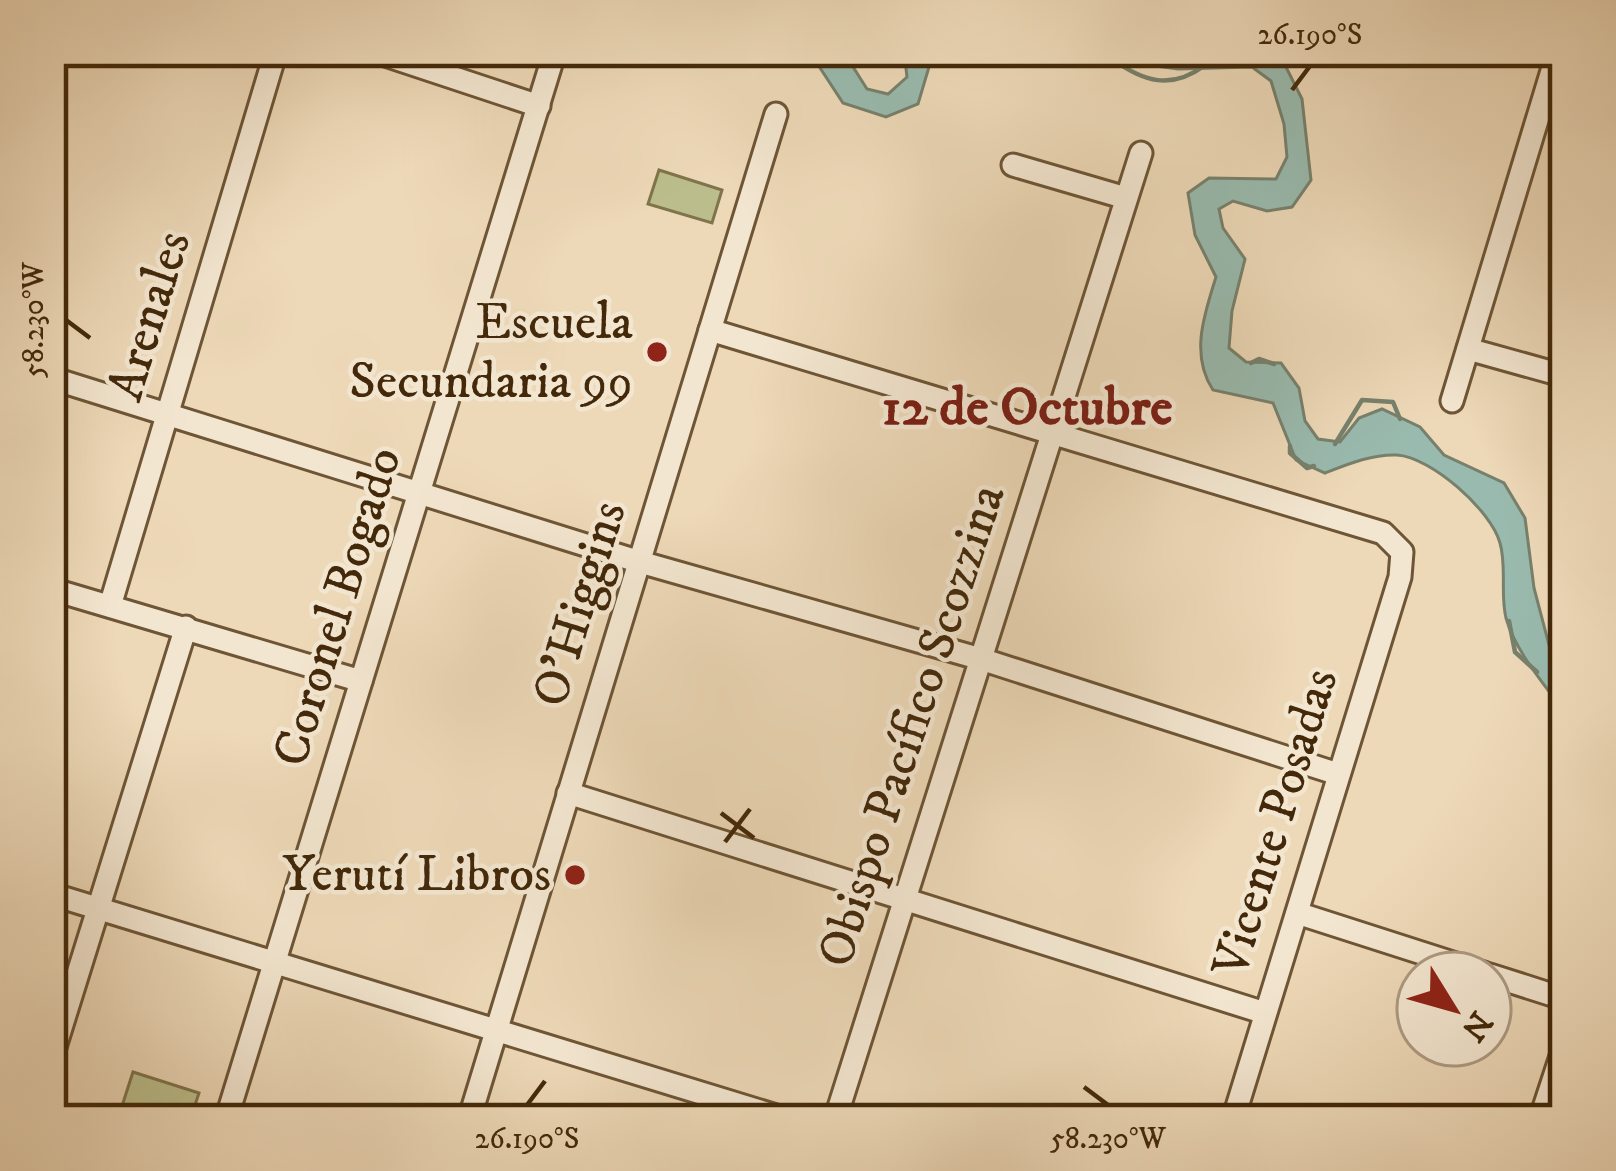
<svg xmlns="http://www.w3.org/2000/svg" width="1616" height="1171" viewBox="0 0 1616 1171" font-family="'IM FELL DW Pica',serif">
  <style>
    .green { fill: #bbbe8c; stroke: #7f744b; stroke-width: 3 }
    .water { fill: #99baae; stroke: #77806c; stroke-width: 3 }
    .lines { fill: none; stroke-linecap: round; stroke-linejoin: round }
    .stream { stroke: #77806c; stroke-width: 4.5 }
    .minor-casing { stroke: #6e5535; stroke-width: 27 }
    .minor { stroke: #f3e6d0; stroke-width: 21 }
    .ticks { fill: none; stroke: #43290a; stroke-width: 4.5 }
    .poi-dot { fill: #8f2418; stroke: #f3e6d0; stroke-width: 4.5 }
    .labels { text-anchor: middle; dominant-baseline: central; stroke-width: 9; stroke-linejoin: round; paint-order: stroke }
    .street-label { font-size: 51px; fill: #43290a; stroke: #f3e6d0 }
    .poi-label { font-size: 51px; fill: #43290a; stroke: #f3e6d0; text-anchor: end }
    .neighbourhood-label { font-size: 54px; font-weight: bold; fill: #7a1f14; stroke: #f3e6d0 }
    .neatline { fill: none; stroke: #43290a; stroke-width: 4.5 }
    .ticks-label { font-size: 30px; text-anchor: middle; fill: #43290a }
  </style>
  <rect width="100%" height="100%" fill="#edd8b7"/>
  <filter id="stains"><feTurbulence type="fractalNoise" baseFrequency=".00167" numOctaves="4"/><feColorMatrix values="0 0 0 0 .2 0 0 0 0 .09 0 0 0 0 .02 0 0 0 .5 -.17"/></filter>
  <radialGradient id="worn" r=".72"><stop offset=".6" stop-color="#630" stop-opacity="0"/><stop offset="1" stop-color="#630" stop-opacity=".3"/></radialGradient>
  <g class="green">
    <polygon points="659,170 722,190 712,223 648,204"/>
    <polygon points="133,1072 199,1093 190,1120 155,1120 121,1109"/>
  </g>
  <g class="water">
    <polygon points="809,51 843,51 867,89 888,94 907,77 904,51 924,51 929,67 918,104 886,117 843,103"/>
    <path d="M1090,51H1273L1280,55L1302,99L1311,180L1292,207L1267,211L1233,201L1219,209L1223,228L1245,259L1232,311L1229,348L1246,362L1281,363L1299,388L1305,421L1318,439L1340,442L1359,418L1382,409L1420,427L1444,455L1504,483L1525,518L1534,588L1549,645L1565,672V713C1545,685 1515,651 1506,618C1500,594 1507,567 1500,543C1491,510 1431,457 1397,455C1372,454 1348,464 1325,473L1296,460L1273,403L1213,390C1190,355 1204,315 1216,277L1195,235L1188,193L1209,178L1276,179L1287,157L1284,124L1271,81L1252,67L1178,69L1097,58Z"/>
  </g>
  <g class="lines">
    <g class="stream">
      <path d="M1112,59C1144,82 1171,90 1204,66"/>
      <polyline points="1251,363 1259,359 1274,364"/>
      <polyline points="1335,444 1362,400 1393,402 1400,419"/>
      <polyline points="1290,446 1290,453 1307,468 1314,466"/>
      <polyline points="1509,621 1515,652 1537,672"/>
    </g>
    <g class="minor-casing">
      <g id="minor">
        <polyline points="373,51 539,106"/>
        <polyline points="1013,165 1126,198"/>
        <polyline points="710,330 1383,533 1402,552 1400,577 1233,1120"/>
        <polyline points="1468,349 1565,376"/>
        <polyline points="51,378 640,562 981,659 1338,774"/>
        <polyline points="1452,401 1558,51"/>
        <polyline points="51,589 361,681"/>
        <polyline points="110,606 276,51"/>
        <polyline points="568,793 1265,1013"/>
        <polyline points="51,894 789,1120"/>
        <polyline points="1297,913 1484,973"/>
        <polyline points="1490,975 1565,999"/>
        <polyline points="51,1060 186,627"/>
        <polyline points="226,1120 555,51"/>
        <polyline points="469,1120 776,114"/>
        <polyline points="835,1120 1141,153"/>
        <polyline points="1540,1120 1565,1044"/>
      </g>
    </g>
    <use href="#minor" class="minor"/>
  </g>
  <path class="ticks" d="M1292,90L1310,66M66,320L90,338M721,813L754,838M725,842L750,809M1084,1087L1108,1105M527,1105L545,1081"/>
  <g class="poi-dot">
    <circle cx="657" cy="352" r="12"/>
    <circle cx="575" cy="875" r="12"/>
  </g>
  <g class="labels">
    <g class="street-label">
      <text transform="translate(150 316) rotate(-73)">Arenales</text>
      <text transform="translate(580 604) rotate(-73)">O'Higgins</text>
      <text transform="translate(338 607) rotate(-73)">Coronel Bogado</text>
      <text transform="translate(912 726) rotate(-72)">Obispo Pacífico Scozzina</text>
      <text transform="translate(1276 823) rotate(-73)">Vicente Posadas</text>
    </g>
    <g class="poi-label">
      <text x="633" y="323">Escuela<tspan x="633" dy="59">Secundaria 99</tspan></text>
      <text x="551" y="875">Yerutí Libros</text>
    </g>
    <g class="neighbourhood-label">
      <text x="1027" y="408">12 de Octubre</text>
    </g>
  </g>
  <rect width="1616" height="1171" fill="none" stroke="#edd8b7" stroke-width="132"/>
  <g transform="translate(1454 1009) rotate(127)"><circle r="57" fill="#f3e6d0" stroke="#ad9a81" stroke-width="3"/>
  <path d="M0-9L21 45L0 30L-21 45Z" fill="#8f2418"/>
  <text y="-18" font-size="33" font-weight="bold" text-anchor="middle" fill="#43290a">N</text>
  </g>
  <rect x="66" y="66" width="1484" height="1039" class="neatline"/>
  <g class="ticks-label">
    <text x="1310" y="44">26.190°S</text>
    <text transform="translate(33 320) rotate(-90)" y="10">58.230°W</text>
    <text x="527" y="1148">26.190°S</text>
    <text x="1108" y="1148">58.230°W</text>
  </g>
  <rect width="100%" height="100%" filter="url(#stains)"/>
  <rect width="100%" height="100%" fill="url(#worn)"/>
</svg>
